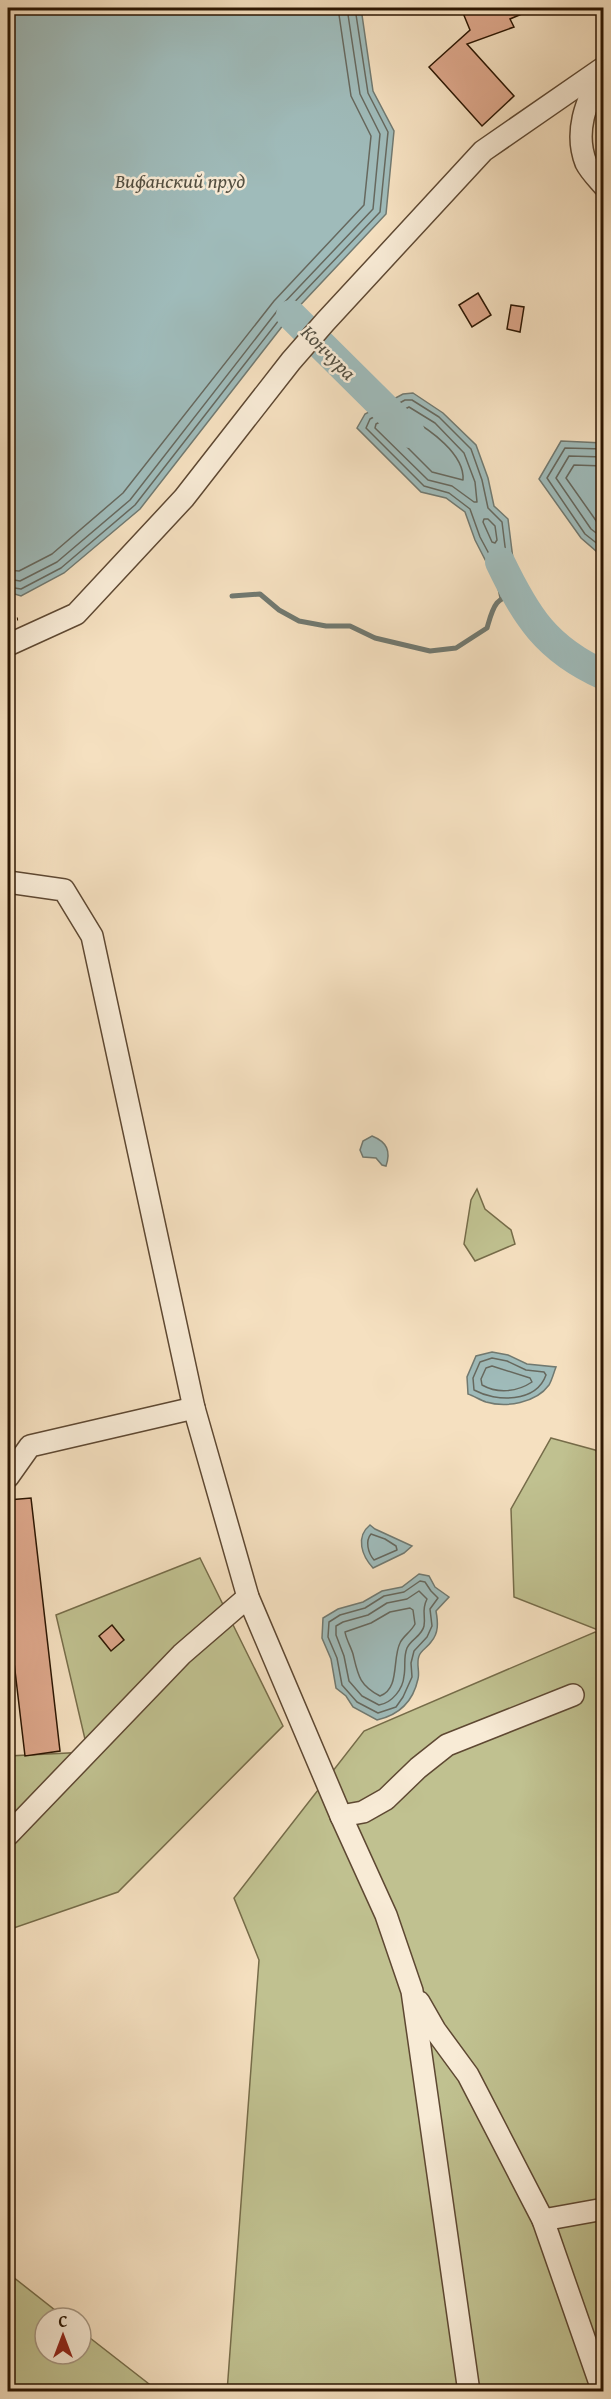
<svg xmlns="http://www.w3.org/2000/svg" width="611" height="2399" viewBox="0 0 611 2399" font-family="'Gentium Book Plus',serif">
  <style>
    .green { fill: #c0c190; stroke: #766c49; stroke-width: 1.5 }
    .water { fill: #9fbbba; stroke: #717970; stroke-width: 1.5 }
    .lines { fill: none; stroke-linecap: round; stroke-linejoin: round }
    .shore { stroke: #66685e; stroke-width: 1.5 }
    .stream { stroke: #717970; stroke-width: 5 }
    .river { stroke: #9fbbba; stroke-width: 30 }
    .building { fill: #dda78b; stroke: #2c1602; stroke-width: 1.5 }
    .minor-casing { stroke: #5e4832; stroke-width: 24 }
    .path { stroke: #2c1602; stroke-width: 3; stroke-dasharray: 1.5 3; stroke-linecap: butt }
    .minor { stroke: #f8ebd6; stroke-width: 21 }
    .labels { text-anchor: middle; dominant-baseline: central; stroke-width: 5; stroke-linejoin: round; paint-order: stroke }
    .water-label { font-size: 20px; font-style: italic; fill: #545042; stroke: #f8ebd6 }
  </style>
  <rect width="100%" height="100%" fill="#f5e0c0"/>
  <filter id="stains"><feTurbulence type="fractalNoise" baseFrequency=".00333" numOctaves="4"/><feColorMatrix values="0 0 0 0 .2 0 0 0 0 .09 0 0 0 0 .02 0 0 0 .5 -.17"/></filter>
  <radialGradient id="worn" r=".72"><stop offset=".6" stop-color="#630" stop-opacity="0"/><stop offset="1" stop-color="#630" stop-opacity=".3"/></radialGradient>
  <g class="green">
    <polygon points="477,1189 485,1209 511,1230 515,1244 475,1261 464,1244 471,1200"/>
    <polygon points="551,1438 595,1450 603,1455 603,1632 514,1597 511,1509"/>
    <polygon points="200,1558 283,1726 118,1892 8,1930 8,1756 88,1752 56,1615"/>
    <polygon points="595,1632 604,1639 603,2391 227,2392 259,1960 234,1898 364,1731"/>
    <polygon points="8,2273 65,2318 45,2318 45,2354 81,2354 81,2331 158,2391 8,2391"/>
  </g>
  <g class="water">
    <polygon points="8,8 361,8 373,91 394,131 386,214 291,315 140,509 64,573 21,596 8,592"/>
    <polygon points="413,393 443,413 476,445 488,478 494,506 508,519 518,599 500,598 497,583 475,540 465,512 446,498 421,492 357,428 365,414 403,394"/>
    <polygon points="561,441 603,443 603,557 581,538 539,479"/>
    <path d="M372,1136C387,1142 391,1151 386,1166L382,1165L376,1158L363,1157L360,1150L363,1141Z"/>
    <path d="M492,1352L508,1355L527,1364L556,1367C554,1372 552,1380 549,1385C536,1403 506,1408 486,1402C480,1400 474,1396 468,1394L467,1377L476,1356Z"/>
    <path d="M370,1525L375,1529L412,1546L404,1553L373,1568C362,1556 355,1537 370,1525Z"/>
    <path d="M419,1574L429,1576L435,1587L449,1597L436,1611C438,1622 439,1633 431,1642C427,1648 421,1650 419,1656C416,1664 420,1671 418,1679C413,1702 399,1715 377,1720L353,1707L346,1696L336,1688L331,1659L322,1638L323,1618L338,1609L363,1602L382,1591L402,1587Z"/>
  </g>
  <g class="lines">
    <g class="shore">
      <polygon points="405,400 412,400 439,417 471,449 482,480 488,508 502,522 510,587 509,590 504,588 503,580 480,537 470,509 449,493 424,486 366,428 370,419"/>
      <polygon points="409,407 435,423 464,453 475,482 477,502 474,502 452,486 428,480 375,428 376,424"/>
      <path d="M409,418C429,429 465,454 463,480L432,472L390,430L391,426Z"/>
      <polyline points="604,449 565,448 547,478 585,534 604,549"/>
      <polyline points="604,457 569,456 556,478 591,529 604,539"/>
      <polyline points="604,466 574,465 566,478 597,522 604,527"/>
      <polygon points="484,519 488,519 495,526 497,540 495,543 492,542 483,522"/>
      <polyline points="8,570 19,571 52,554 123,493 274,301 364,205 371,136 351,96 338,8"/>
      <polyline points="8,579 20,581 57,562 130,500 281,306 373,209 380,134 360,94 347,8"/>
      <polyline points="8,587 21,589 61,568 135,505 286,311 380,212 388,132 368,93 355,8"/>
      <path d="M492,1358L507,1361L526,1370L544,1372L546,1375C536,1403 496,1402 474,1390L473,1378L480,1362Z"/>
      <path d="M492,1366L530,1378L532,1382C517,1392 498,1394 482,1385L481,1379L486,1368Z"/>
      <path d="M371,1534L385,1539L396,1546L397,1550L374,1560C368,1553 365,1541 371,1534Z"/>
      <polygon points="420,1581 425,1582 431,1591 438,1598 430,1609 432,1626 427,1637 414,1651 411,1663 412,1677 403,1697 396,1707 378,1713 357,1702 342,1685 337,1658 328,1637 329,1622 340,1615 365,1608 384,1596 404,1592"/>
      <path d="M419,1591L427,1599C421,1611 426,1615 424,1626C422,1636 411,1639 407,1648C403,1658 406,1666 404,1676C403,1689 392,1703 379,1705L362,1696L349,1681L344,1656L336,1635V1626L343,1622L368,1615L387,1603L407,1599Z"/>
      <path d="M410,1608L413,1610L415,1624C411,1632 403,1636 400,1643C392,1659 400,1689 380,1696C359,1685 358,1675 353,1654C351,1647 346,1639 345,1632L371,1623L390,1612Z"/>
    </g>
    <path class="stream" d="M232,596L260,594L279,610L299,621L326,626H350L375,638L430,651L456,648L487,628C492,611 496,591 518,599"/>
    <g class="river">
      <polyline points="291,315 410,433"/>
      <path d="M500,562C526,616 546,649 604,675"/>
    </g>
  </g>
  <g class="building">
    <polygon points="477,8 536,8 510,19 514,27 467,44 514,96 482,126 429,67 470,30 463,13"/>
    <polygon points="478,293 491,315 472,327 459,305"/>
    <polygon points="511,305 524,307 520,332 507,329"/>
    <polygon points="31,1498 60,1751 25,1756 8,1611 8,1500"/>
    <polygon points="112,1625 124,1640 111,1651 99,1636"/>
  </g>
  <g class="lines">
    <g class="minor-casing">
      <g id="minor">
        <path d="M601,71C588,100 573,130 586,163C590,171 598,179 604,186"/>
        <polyline points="8,645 76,614 184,498 291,361 325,322 483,151 603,68"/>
        <polyline points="8,882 64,890 92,936 194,1408 248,1597 341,1816 386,1915 412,1991 469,2392"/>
        <polyline points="8,1477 30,1446 194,1408"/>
        <polyline points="341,1816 363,1812 386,1799 418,1768 447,1745 573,1695"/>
        <polyline points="8,1835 182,1654 248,1597"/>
        <polyline points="419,2002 435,2030 468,2075 543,2220 603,2392"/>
        <polyline points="543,2220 604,2209"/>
      </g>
    </g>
    <polyline class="path" points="8,620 18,619"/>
    <use href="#minor" class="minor"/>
  </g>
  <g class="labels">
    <g class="water-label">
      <text x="180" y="180">Вифанский пруд</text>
      <text transform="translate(329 352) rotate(45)">Кончура</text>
    </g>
  </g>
  <rect width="611" height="2399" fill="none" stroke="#f5e0c0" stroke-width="30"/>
  <rect x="9" y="9" width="593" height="2381" fill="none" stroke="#2c1602" stroke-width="3"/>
  <rect x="15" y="15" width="581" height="2369" fill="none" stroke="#2c1602" stroke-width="1.5"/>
  <g transform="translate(63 2336)"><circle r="28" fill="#f8ebd6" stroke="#a69681" stroke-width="1.5"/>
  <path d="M0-4.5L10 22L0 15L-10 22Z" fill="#8f2418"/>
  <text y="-9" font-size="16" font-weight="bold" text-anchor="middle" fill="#2c1602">С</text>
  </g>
  <rect width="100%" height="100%" filter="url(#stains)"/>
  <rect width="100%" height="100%" fill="url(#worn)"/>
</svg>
